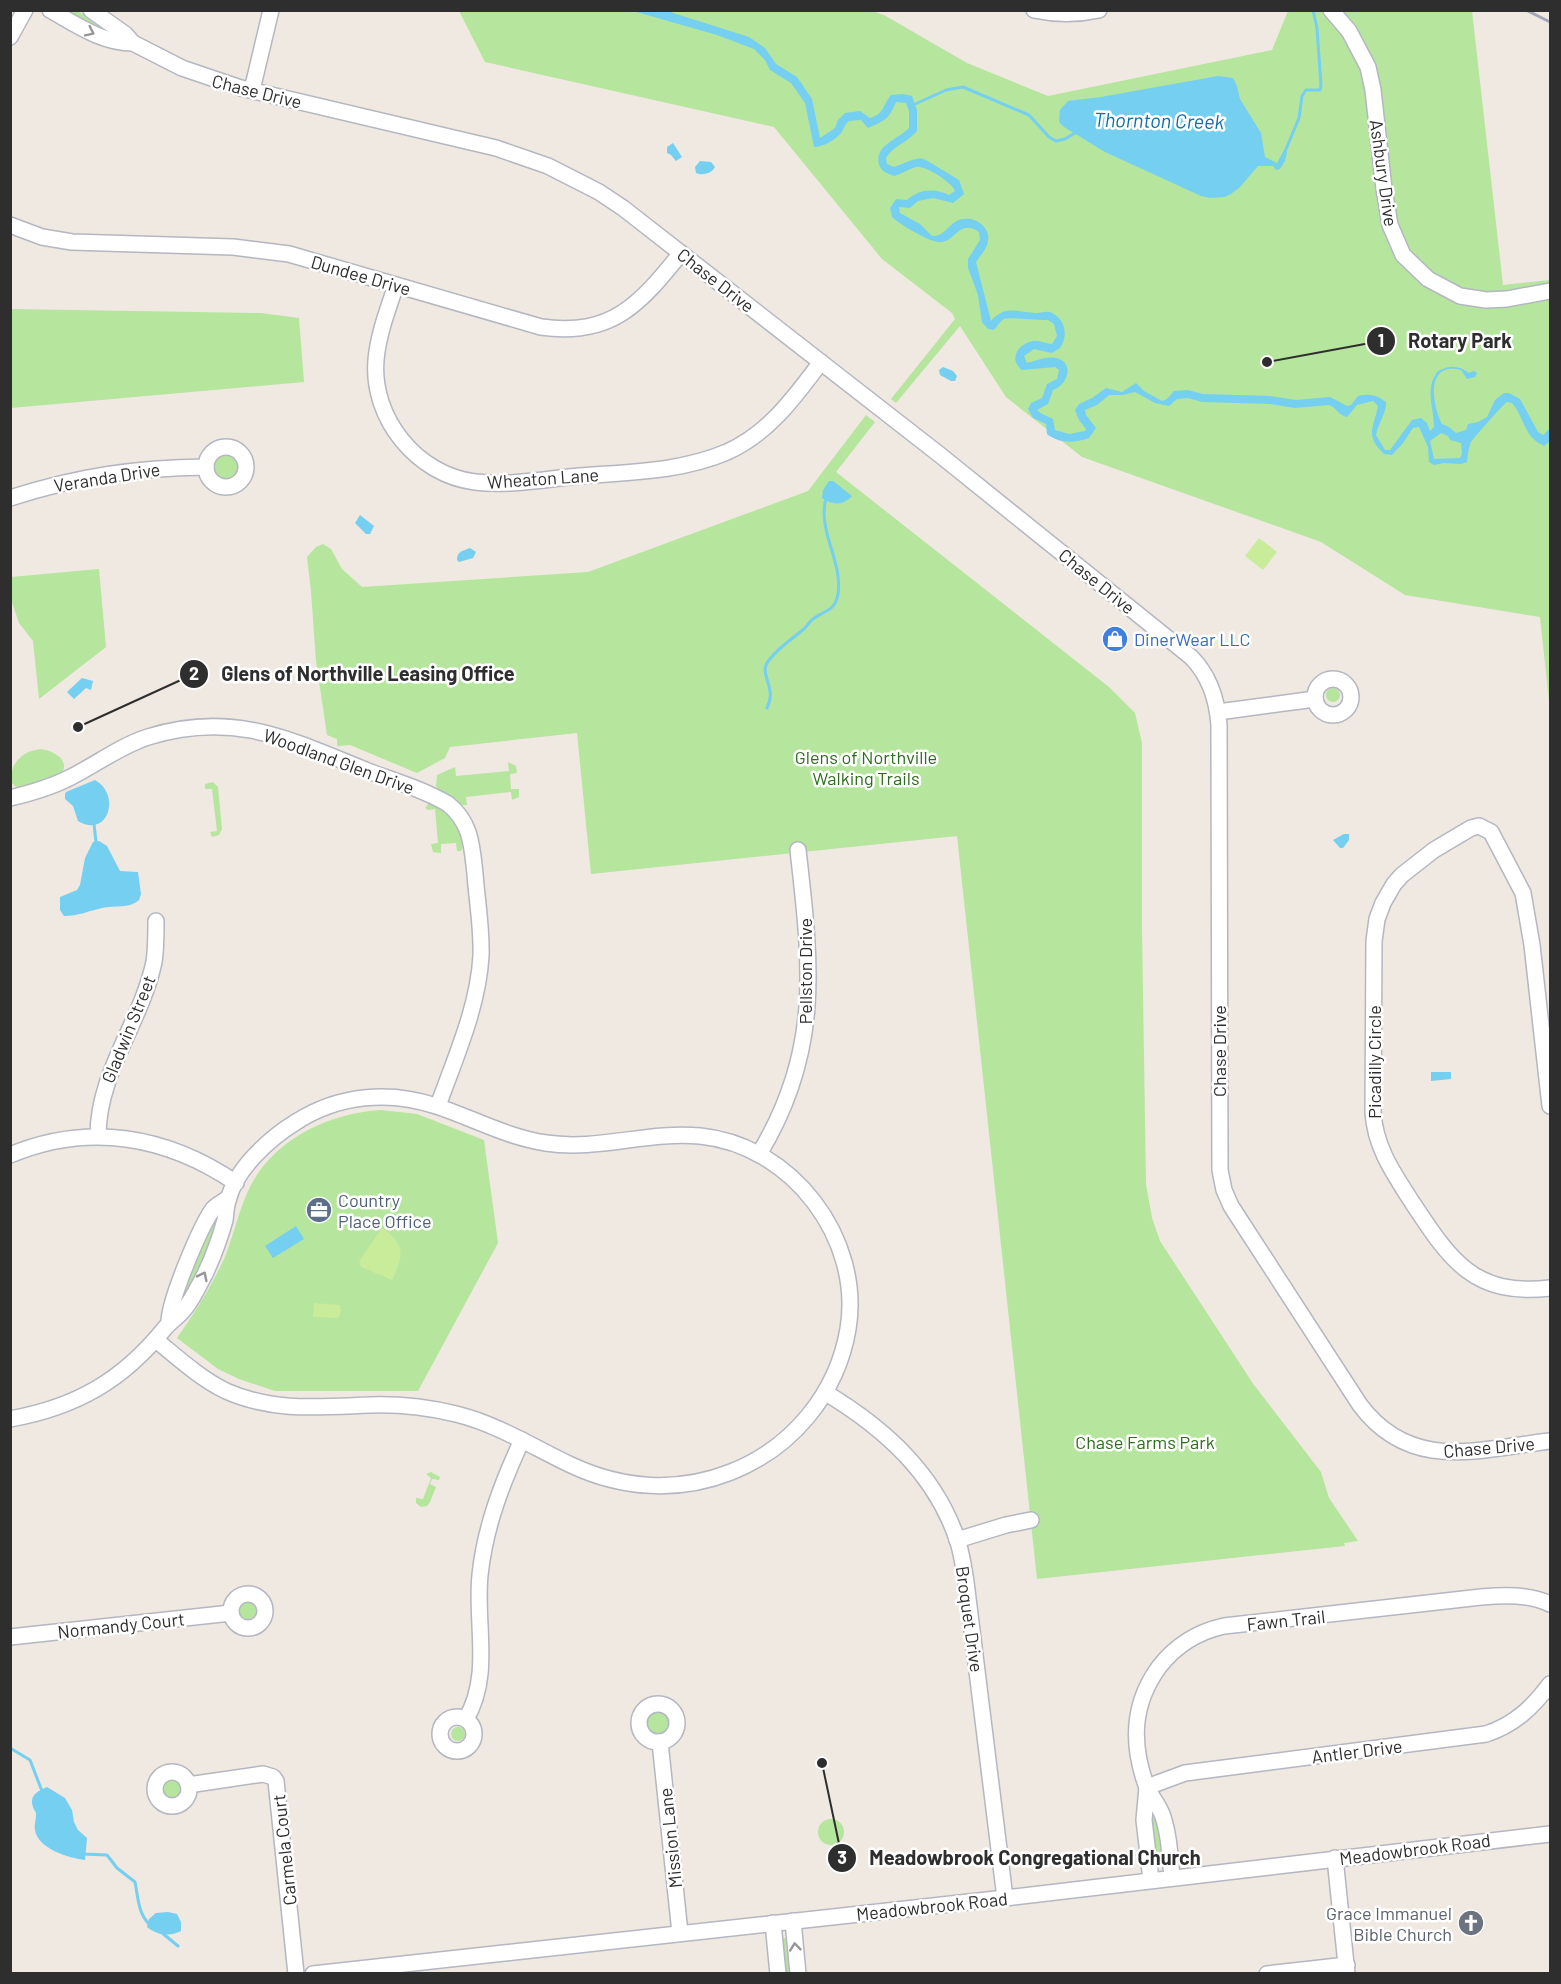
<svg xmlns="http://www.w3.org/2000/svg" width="1561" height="1984" viewBox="0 0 1561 1984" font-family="Barlow,sans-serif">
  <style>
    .green { fill: #b6e59e }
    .pitch { fill: #c9ec9a }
    .water { fill: #75cff0; fill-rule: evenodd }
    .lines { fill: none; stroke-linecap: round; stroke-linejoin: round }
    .stream { stroke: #75cff0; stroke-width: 3 }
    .minor-casing { stroke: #b4b7c1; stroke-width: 18 }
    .minor { stroke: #fff; stroke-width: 15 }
    .rail { stroke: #a3a6b8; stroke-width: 3 }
    .oneway { stroke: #969696 }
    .labels { text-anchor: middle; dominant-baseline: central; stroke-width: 5; stroke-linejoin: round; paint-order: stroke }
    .street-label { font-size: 18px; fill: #2e2e2e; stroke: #fff }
    .shop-label { font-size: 18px; fill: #366cbe; stroke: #fff; text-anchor: start }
    .park-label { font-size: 18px; fill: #2c6e1b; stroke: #fff }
    .service-label { font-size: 18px; fill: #4e5e75; stroke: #fff; text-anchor: start }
    .worship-label { font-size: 18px; fill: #5b616d; stroke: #fff; text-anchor: end }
    .water-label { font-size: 20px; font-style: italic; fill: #0d6fa3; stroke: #fff }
    .leader { fill: none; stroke: #2e2e2e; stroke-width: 2 }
    .callout-dot { fill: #2e2e2e; stroke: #fff; stroke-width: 2 }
    .mark-label { font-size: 18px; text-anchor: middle; font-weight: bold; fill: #fff }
    .callout-label { font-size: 20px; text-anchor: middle; font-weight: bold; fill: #2e2e2e; stroke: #fff; stroke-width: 5; stroke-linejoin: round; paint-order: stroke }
  </style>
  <rect width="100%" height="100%" fill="#efe9e1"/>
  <g class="green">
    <polygon points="59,11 78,11 117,36"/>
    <polygon points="459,11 872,11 884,15 967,63 1048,96 1272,50 1288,11 1472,11 1503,285 1550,280 1550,710 1540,617 1405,595 1321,542 1082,457 1006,397 960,326 896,403 891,399 955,319 952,313 882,259 774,127 485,62"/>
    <polygon points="11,309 261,313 299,318 304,382 11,408"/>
    <polygon points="866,415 875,422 836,472 1109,687 1135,713 1142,743 1142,927 1146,1184 1152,1218 1160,1241 1254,1385 1321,1472 1329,1498 1358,1541 1344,1543 1345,1546 1037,1579 957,836 591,874 577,733 450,747 445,758 417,773 350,745 337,746 337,739 327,735 316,661 311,591 307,557 316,547 323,544 331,549 342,569 362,587 588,572 808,491"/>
    <circle cx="226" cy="467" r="13"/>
    <polygon points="99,569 106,647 39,699 33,641 19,623 11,599 11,577"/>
    <circle cx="1333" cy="695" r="7"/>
    <path d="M41,749C54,751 71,760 61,775L22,789L17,788L11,782C10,763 22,751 41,749Z"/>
    <path d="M508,762L516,766L517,773L510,774L511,789H519V797L512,800L511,792L466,797L467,805C456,806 442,795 436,786L437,775L455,767L456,776L509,771Z"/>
    <polygon points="213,782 218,787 222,829 219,835 212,837 210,832 217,831 212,789 205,789 205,784"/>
    <path d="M429,803C449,808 460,825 465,844L461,851H457L456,843L441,844V853L433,852L431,844L438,843L435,809L428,810L425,808Z"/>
    <path d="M381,1110L417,1114L484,1140L498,1243L418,1391H275L239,1379L218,1369L177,1338C195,1313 211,1287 224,1259C234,1235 239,1208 251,1185C276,1138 330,1113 381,1110Z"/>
    <polygon points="217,1213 220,1216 200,1271 182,1304 177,1301"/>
    <polygon points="431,1472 440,1477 439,1480 432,1479 430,1484 436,1487 430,1502 427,1506 421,1507 416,1503 416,1498 423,1499 431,1478 426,1474"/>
    <circle cx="247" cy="1611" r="10"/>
    <circle cx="658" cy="1724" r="12"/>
    <circle cx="458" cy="1734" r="7"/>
    <circle cx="171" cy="1789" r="10"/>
    <polygon points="1153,1817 1158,1820 1164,1857 1159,1861 1154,1858 1151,1818"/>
    <circle cx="831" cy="1832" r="13"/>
    <polygon points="784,1938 788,1939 794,1973 783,1973 781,1939"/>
  </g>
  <g class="pitch">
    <polygon points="1259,538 1277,552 1263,570 1245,556"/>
    <path d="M382,1228C406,1245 404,1255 392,1280L361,1267L359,1261Z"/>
    <polygon points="314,1303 340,1305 341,1312 338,1318 313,1317"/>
  </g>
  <g class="water">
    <path d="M633,11H667L749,37L765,48L776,64L797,77L812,99L820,138L835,128L838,120L845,113L860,111L870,118C884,114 883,105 891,95L903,94L912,96L917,110V131C908,142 893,146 886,158L887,164L894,167L912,160L920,158L926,160L959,180L964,194L953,203L933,198L918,201L910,208L899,207L900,213L920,224L932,236C944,236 946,228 955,222C969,213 991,224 988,241C987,249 980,256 976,262L991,321C1005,305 1017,312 1036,313C1040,313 1045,311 1050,312C1065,318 1069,335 1060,348L1052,353L1034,349L1024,356L1027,363C1036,361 1047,356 1056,358C1075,362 1068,385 1053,390L1048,404L1037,410L1042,414L1053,419L1055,430L1069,434L1085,431L1086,429L1079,420L1075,410L1079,404L1092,398L1106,388L1122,392L1136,383L1144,391L1162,401L1167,399L1174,391L1188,390L1203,394L1270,396L1296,400L1330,397L1347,406L1351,405L1358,396C1368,393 1378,395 1386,402C1387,412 1378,424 1376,435L1385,450H1390L1412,420L1421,418L1427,423L1430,431L1434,427C1434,407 1424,389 1438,371C1450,365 1458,365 1469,373L1474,371L1477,373L1475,377L1467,379L1461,370C1425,361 1432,405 1442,424L1449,427L1456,433L1466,430L1468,424L1478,422L1487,417L1495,400L1504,393H1509L1520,399L1538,432L1543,435L1550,428V441L1544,446C1523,436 1526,420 1512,403L1507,402C1503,404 1473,439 1471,442C1468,449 1468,455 1467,462L1461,464L1444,463L1434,465L1429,462L1428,447L1419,427L1413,428L1403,443L1392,455L1384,454C1365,435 1373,430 1378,406L1373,401L1357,405L1347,417C1338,415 1337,408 1329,405L1295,408L1270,404L1202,402L1188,398L1177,399L1169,406L1155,403L1135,392L1123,395H1109L1097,405L1085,410L1086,415L1096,428L1089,438C1074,443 1060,444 1047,434L1046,424L1033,418L1028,409L1031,403L1042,398L1047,384L1057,379L1059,370L1055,367L1022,370C1008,359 1018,344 1033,341C1039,340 1046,344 1052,344L1057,336L1054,324L1048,320C1040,320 1008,317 1004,319C1000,321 997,327 994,330L988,329L982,322L978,295L968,268V259L980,240L979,232C960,219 957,239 942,242C932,244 899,224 892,217L890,208L896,199L907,200C919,189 935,188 949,195L955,191C953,183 925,165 916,167C908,169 902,174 894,176C887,173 881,172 879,164C874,145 899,139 909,128V111L906,103L896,102C888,120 886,120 868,128L861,120L849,121C844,125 844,129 841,133C835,140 823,147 814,147L805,103L791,83L770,70L765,60L754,49L717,35ZM1441,433L1448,436L1450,440L1461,443L1462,454L1460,458L1434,459L1430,441Z"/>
    <polygon points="1218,76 1233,78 1237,86 1240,99 1261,133 1265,157 1277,163 1284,150 1287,152 1285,161 1280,169 1276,170 1273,166 1258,166 1240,187 1231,194 1225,197 1210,198 1201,196 1105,152 1064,127 1059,122 1060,110 1068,101 1101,97"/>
    <polygon points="673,143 682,157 676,161 671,155 667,153 667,147"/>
    <path d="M700,161L711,162L715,167C712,173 703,176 696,173L695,167Z"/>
    <polygon points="943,367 953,371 957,376 955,381 951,381 940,375 939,370"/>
    <path d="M829,481H833L852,496C843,506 832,505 822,498L823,490Z"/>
    <polygon points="360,515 374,526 370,534 366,534 355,523"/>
    <path d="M470,548L476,552L473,558L459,562L457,560C457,551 463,551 470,548Z"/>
    <polygon points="82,678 93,681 91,690 86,688 74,699 67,692"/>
    <path d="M95,780C121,794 109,839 78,821L73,806L65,799V794L66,792Z"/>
    <polygon points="1344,834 1349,834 1349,840 1343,848 1340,848 1333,840"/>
    <path d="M99,841L107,846L120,871L138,872L141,894L139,900C129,909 115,905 102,908C89,911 78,916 64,916L60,910V897L77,890L80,885L85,858L93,842Z"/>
    <polygon points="1431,1072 1451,1072 1451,1079 1431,1081"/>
    <polygon points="296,1226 304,1239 273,1258 265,1246"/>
    <path d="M47,1787L65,1798L72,1810L74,1822L78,1830L87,1838L85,1860C69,1858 38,1849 35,1830C34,1825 36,1820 36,1816C36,1810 35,1813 33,1807C29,1795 38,1791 47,1787Z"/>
    <path d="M168,1912L177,1914L181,1922V1931C169,1937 157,1935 147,1927L149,1919L156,1913Z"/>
  </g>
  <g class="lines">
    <g class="stream">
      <polyline points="913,105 946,90 963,87 1029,115 1049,137 1056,141 1065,139 1075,133"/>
      <polyline points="1284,154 1299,118 1302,96 1306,90 1320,90 1321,86 1317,28 1313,10"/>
      <path d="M767,708C778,687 757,674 769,660C780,646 791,640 804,629C807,626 809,622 813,619C824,610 835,612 838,594C843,561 817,531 826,498"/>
      <polyline points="94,824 96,842"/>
      <polyline points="10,1748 30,1760 42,1791"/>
      <path d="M83,1854L107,1855L117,1868L135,1882C138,1897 138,1914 150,1925"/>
      <polyline points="161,1932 178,1946"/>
    </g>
    <g class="minor-casing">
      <g id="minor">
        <path d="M50,10C77,25 102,43 133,43"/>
        <path d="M91,10L125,34L133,43L182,68L241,88L496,148L548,166L599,192L623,208L940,455L1191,657C1210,676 1217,699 1219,725L1220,1170L1224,1190L1231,1206L1360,1405C1411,1473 1479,1449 1550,1441"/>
        <path d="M1034,10C1057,15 1076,15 1099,10"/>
        <polyline points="1331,10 1349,31 1368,67 1373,90 1384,189 1390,225 1403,255 1428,279 1460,296 1486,300 1507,299 1550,291"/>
        <polyline points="10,37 25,10"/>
        <polyline points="252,90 271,10"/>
        <path d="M10,225L42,237L72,242L233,247L289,254L541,327C612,337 640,304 681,253"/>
        <path d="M396,285C388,309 378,335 376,360C371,418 417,475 475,482C509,486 546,479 579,476C629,472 680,472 727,452C769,433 794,398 821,362"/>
        <circle cx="226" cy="467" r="20"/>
        <path d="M10,498C79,476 134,468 206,467"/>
        <circle cx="1333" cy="697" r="18"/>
        <polyline points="1218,712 1315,699"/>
        <path d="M10,798C31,793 52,787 71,777C97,764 120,746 148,737C233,710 291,740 368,771C394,781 423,789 448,804C471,822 472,846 475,874C477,901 482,929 481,956C478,1008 455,1058 438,1106"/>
        <path d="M1550,1106L1532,945L1523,893L1491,832L1479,826L1471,828L1434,850L1402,875L1394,884L1383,903L1377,919L1374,941L1373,1112C1375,1146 1392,1171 1410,1199C1449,1258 1472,1297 1550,1288"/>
        <path d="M98,1136C98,1072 141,1023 154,962C156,949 156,935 156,921"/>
        <path d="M759,1154C822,1051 811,964 798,850"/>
        <path d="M10,1155C89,1122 167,1136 236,1183"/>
        <path d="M169,1322C169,1301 200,1227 213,1209C216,1205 223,1202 228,1198"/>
        <path d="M826,1393C884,1428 936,1474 958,1542C962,1555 964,1569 966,1582L1005,1898"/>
        <path d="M10,1419C77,1407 123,1380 165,1328C169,1323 174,1320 179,1315C190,1305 198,1287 205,1274C213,1257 220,1238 225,1220C226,1213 226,1207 228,1201C235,1169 270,1138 296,1122C338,1095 389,1090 436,1106C473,1118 506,1137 546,1143C598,1151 648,1131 700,1136C792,1145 863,1239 848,1329C837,1394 792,1448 731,1472C678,1493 622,1489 571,1465C533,1447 497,1424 456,1414C427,1407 399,1404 369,1405C320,1407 273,1412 226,1391C201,1379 178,1358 156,1340"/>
        <polyline points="957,1540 1006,1525 1031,1520"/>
        <circle cx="248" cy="1611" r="17"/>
        <polyline points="10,1637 231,1613"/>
        <circle cx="658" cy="1723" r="19"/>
        <circle cx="457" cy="1734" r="17"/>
        <path d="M466,1719C492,1675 475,1623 480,1575C485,1527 502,1483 522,1440"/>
        <polyline points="660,1742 680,1933"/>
        <circle cx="172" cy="1789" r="17"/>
        <polyline points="188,1785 263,1774 273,1777 276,1781 296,1974"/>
        <path d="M1147,1787L1185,1773L1486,1734C1514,1725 1533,1707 1550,1684"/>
        <polyline points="1147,1787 1144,1820 1151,1880"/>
        <polyline points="1335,1858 1347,1974"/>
        <path d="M1172,1877C1170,1856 1169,1833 1162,1814C1158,1804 1150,1795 1146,1785C1131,1743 1132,1704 1159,1667C1176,1645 1197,1632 1224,1626L1481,1597C1504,1595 1529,1594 1550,1604"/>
        <polyline points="793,1921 798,1974"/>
        <polyline points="773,1923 778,1974"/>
        <polyline points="313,1974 1005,1898 1550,1834"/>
        <polyline points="1267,1974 1347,1965"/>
      </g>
    </g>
    <use href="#minor" class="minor"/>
    <polyline class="rail" points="1526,10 1550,22"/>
  </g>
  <defs><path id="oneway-chevron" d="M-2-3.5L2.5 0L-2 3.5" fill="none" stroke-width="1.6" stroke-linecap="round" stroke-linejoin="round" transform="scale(1.5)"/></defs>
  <g class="oneway">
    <use href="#oneway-chevron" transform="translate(90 32) rotate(26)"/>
    <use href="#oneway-chevron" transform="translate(203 1276) rotate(-64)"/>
    <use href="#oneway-chevron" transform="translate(795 1947) rotate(-96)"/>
  </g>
  <defs>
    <g id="shop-disc" transform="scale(1.35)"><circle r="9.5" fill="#3f7fe0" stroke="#fff"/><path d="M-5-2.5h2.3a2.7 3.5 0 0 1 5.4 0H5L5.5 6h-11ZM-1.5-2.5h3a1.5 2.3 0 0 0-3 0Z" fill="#fff"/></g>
    <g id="office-disc" transform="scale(1.35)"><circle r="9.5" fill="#5c6f8a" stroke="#fff"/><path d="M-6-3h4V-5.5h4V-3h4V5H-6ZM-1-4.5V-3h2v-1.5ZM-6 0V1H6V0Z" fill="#fff"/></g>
    <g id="church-disc" transform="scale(1.35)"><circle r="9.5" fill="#6b7280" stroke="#fff"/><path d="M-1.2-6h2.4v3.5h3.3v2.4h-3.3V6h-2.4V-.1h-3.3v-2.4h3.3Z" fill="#fff"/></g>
  </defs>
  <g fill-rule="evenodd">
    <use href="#shop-disc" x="1115" y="639"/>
    <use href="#office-disc" x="319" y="1210"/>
    <use href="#church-disc" x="1471" y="1923"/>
  </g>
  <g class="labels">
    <g class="street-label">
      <text transform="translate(257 91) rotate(14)">Chase Drive</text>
      <text transform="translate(1384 173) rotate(82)">Ashbury Drive</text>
      <text transform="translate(361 275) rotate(16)">Dundee Drive</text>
      <text transform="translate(716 280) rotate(38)">Chase Drive</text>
      <text transform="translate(107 477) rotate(-9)">Veranda Drive</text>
      <text transform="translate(543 478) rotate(-4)">Wheaton Lane</text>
      <text transform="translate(1097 581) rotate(39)">Chase Drive</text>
      <text transform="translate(339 761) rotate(20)">Woodland Glen Drive</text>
      <text transform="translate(805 971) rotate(-90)">Pellston Drive</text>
      <text transform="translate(128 1029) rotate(-68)">Gladwin Street</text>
      <text transform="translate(1219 1051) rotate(-90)">Chase Drive</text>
      <text transform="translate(1374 1062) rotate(-90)">Picadilly Circle</text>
      <text transform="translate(1489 1447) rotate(-5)">Chase Drive</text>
      <text transform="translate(970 1619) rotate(82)">Broquet Drive</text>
      <text transform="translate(1286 1620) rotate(-6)">Fawn Trail</text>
      <text transform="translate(121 1625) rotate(-6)">Normandy Court</text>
      <text transform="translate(1357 1751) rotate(-7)">Antler Drive</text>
      <text transform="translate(670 1838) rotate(-96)">Mission Lane</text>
      <text transform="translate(1415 1849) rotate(-7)">Meadowbrook Road</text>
      <text transform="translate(284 1850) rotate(-96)">Carmela Court</text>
      <text transform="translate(932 1906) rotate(-6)">Meadowbrook Road</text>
    </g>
    <g class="shop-label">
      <text x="1134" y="639">DinerWear LLC</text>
    </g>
    <g class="park-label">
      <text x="866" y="757">Glens of Northville<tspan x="866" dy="21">Walking Trails</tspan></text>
      <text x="1145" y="1442">Chase Farms Park</text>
    </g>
    <g class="service-label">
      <text x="338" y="1200">Country<tspan x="338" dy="21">Place Office</tspan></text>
    </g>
    <g class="worship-label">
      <text x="1452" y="1913">Grace Immanuel<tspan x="1452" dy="21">Bible Church</tspan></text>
    </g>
    <g class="water-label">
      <text transform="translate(1159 120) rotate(1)">Thornton Creek</text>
    </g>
  </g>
  <path class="leader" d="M1267 362L1381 341M78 727L194 674M822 1763L842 1858"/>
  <g class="callout-dot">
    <circle cx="1267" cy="362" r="6"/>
    <circle cx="78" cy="727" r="6"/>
    <circle cx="822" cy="1763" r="6"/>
    <circle cx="1381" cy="341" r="15"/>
    <circle cx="194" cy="674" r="15"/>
    <circle cx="842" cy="1858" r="15"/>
  </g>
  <g class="mark-label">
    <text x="1381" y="347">1</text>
    <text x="194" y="680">2</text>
    <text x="842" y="1864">3</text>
  </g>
  <g class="callout-label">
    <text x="1460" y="348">Rotary Park</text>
    <text x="368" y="681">Glens of Northville Leasing Office</text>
    <text x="1035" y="1865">Meadowbrook Congregational Church</text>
  </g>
  <rect width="1561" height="1984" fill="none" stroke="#2e2e2e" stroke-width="24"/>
</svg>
